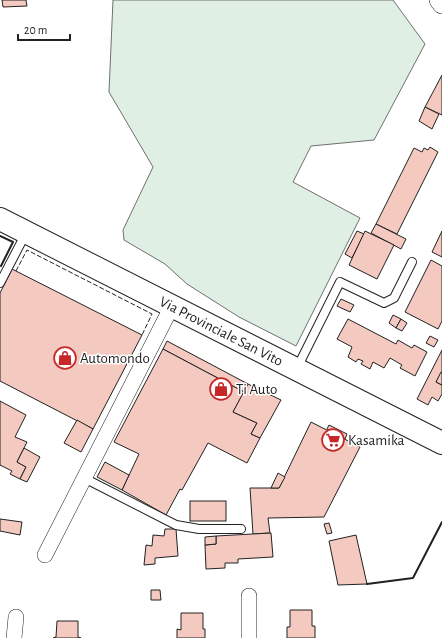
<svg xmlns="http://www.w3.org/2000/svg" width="442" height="638" viewBox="0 0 442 638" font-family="'Alegreya Sans',sans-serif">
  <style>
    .green { fill: #e0efe3; stroke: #6f6f6f }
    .building { fill: #f3c9c0; stroke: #222 }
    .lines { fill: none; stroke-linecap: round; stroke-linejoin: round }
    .service-casing { stroke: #222; stroke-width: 10 }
    .minor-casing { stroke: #222; stroke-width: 16 }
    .tertiary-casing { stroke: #222; stroke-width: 20 }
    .secondary-casing { stroke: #222; stroke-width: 24 }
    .service { stroke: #fff; stroke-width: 8 }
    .minor { stroke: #fff; stroke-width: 15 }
    .tertiary { stroke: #fff; stroke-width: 19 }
    .secondary { stroke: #fff; stroke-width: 22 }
    .fence { stroke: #222; stroke-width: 1; stroke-dasharray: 5 2; stroke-linecap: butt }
    .wall { stroke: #222; stroke-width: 2 }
    .labels { text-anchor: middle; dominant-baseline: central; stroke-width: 3; stroke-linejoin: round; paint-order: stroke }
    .street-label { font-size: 15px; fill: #222; stroke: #fff }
    .poi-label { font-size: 15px; fill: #222; stroke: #fff; text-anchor: start }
  </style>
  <rect width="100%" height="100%" fill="#fff"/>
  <polygon class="green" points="113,0 393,0 425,44 374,140 311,146 293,182 360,218 296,346 239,317 187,284 165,264 124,240 123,230 153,167 109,92"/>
  <g class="building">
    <polygon points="2,0 26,0 27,6 3,7"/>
    <polygon points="442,75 442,115 425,107"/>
    <polygon points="425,107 439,114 432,129 419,121"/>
    <polygon points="430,147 438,152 397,234 376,224 414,148 422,152 424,148 428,150"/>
    <polygon points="376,224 406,239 401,249 371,233"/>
    <polygon points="357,231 364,234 352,258 345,254"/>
    <polygon points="365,231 394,245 377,279 349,265"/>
    <polygon points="442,231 442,257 432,252"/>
    <polygon points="431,260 442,266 442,321 438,329 405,312"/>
    <polygon points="12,269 142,335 93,429 0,381 0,293"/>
    <polygon points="341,299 354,305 350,312 337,306"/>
    <polygon points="393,315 401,319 396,328 389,323"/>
    <polygon points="348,319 396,344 398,340 412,348 414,345 427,352 415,376 400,368 402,365 390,358 384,368 373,362 370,369 361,364 363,361 358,359 356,362 348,357 352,347 337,339"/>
    <polygon points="401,319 407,323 402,331 396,328"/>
    <polygon points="430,336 438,340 434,347 426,343"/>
    <polygon points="167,341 248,384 244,392 163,349"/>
    <polygon points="163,349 244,392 233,412 257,423 251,434 260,438 247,463 208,443 182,490 180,489 166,515 122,490 139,454 114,442"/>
    <polygon points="442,350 442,372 436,382 442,385 442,394 438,401 432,397 428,405 417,399"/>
    <polygon points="441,372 442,372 442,385 436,382"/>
    <polygon points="248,384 281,400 260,438 251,434 257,423 233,412"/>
    <polygon points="0,401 26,415 15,437 27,442 17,462 26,467 20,479 10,474 12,471 0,465"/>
    <polygon points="77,420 93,429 81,452 64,443"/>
    <polygon points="311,422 360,447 324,517 268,518 270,533 253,534 250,488 279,488"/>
    <polygon points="329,425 347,434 345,439 327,429"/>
    <polygon points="24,448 40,457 27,482 20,479 26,467 17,462"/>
    <polygon points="105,462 129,475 122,490 97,477"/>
    <polygon points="278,473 285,477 279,488 271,488"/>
    <rect x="190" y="501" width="36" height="20"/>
    <polygon points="0,519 22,522 20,535 0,531"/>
    <polygon points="329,523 332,533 327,534 324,524"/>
    <polygon points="165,529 176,529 178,556 155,558 155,564 144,565 146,545 152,546 153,535 164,536"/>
    <polygon points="271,533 273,557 238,559 238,563 225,563 225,568 206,569 205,545 216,544 216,536"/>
    <polygon points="356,535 367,584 338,585 329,541"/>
    <polygon points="216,536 216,544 205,545 205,537"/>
    <polygon points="151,590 160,590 161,600 151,600"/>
    <polygon points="290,610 312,610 312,626 315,626 315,638 287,638 287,627 290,627"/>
    <polygon points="181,613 203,613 203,629 205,629 205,638 177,638 177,629 181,630"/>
    <polygon points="57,621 78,621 78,637 81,638 53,638 56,637"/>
  </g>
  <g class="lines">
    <g class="service-casing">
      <g id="service">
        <polyline points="0,283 26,233"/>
        <polyline points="297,368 340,282 384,303 394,298 412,262"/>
        <polyline points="84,478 176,525 199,529 241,529"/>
      </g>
    </g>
    <g class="minor-casing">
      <g id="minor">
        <polyline points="45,555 172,306"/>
        <polyline points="14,638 16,617"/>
        <polyline points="249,638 249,596"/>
      </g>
    </g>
    <g class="tertiary-casing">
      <polyline id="tertiary" points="439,0 442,4"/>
    </g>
    <g class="secondary-casing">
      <g id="secondary">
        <path id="s1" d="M0,219L442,443"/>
      </g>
    </g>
    <use href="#service" class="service"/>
    <use href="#minor" class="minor"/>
    <use href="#tertiary" class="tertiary"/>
    <use href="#secondary" class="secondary"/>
    <polyline class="fence" points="16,271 27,250 152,314 142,335"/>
    <g class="wall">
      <polyline points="0,236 13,242 1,266"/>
      <polyline points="367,584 413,578 442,522"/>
    </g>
  </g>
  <defs>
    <g id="shop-ring" transform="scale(1.15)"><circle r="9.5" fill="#fff" stroke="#c62828" stroke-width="1.5"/><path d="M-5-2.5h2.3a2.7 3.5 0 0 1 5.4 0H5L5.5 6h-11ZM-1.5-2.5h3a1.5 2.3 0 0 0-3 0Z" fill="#c62828"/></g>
    <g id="supermarket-ring" transform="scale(1.15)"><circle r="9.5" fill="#fff" stroke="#c62828" stroke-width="1.5"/><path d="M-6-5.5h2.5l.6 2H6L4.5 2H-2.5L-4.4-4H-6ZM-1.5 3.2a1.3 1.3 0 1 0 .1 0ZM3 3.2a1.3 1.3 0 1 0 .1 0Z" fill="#c62828"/></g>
  </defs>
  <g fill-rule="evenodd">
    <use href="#shop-ring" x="65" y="358"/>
    <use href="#shop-ring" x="221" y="389"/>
    <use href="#supermarket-ring" x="333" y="440"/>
  </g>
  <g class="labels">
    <g class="street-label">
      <text stroke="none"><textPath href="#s1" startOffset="248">Via Provinciale San Vito</textPath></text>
    </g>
    <g class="poi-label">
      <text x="80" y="358">Automondo</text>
      <text x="236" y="389">Ti Auto</text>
      <text x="348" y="440">Kasamika</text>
    </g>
  </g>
  <path d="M18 34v6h52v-6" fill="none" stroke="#222222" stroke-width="2"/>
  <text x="24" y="34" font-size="12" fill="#222222" stroke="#ffffff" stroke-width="3" paint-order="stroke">20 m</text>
</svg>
